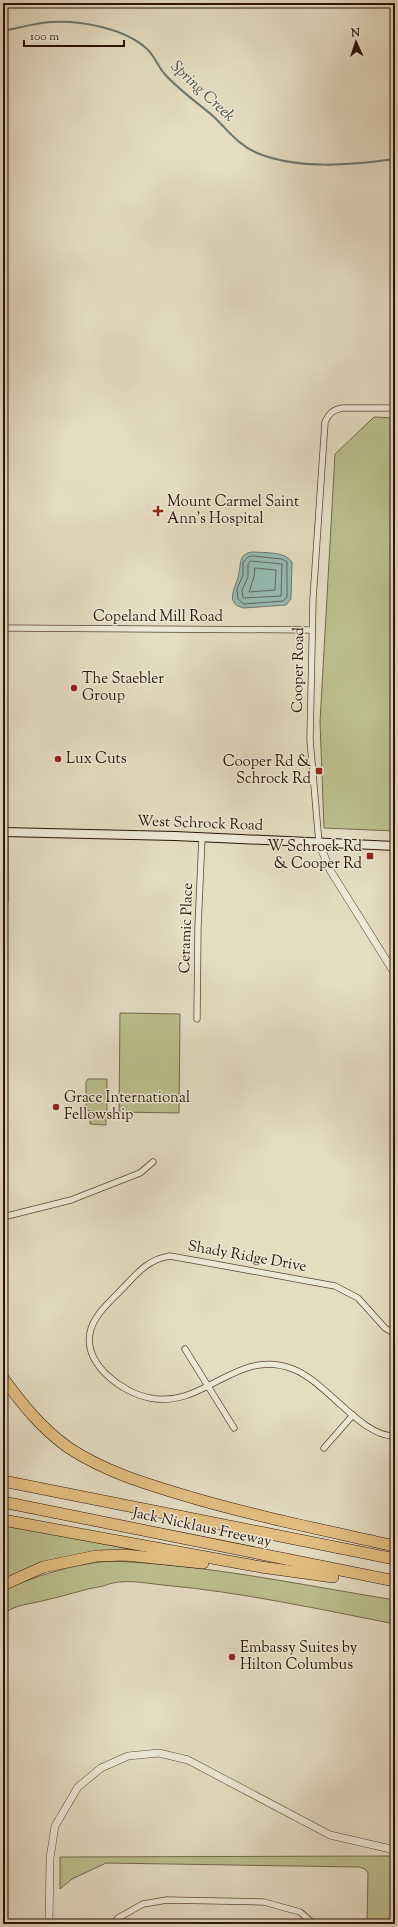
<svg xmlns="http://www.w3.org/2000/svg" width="398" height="1927" viewBox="0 0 398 1927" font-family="'Sorts Mill Goudy',serif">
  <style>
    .green { fill: #bcbe8e; stroke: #74684a }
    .water { fill: #96bbb4; stroke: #6c776f }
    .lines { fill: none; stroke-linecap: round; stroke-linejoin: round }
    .shore { stroke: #61665e; stroke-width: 1 }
    .stream { stroke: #6c776f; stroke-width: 2 }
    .minor-casing { stroke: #5a4436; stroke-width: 7 }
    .tertiary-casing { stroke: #5a4436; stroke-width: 8 }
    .secondary-casing { stroke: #2c1207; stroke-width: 10 }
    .motorway-casing { stroke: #2c1207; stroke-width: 12 }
    .minor { stroke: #eee8d7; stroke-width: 5.5 }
    .tertiary { stroke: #eee8d7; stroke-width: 7 }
    .secondary { stroke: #eee8d7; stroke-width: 8 }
    .motorway { stroke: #e2be81; stroke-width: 11 }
    .poi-dot { fill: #8f2418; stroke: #eee8d7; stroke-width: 1.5 }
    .labels { text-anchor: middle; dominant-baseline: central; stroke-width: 3; stroke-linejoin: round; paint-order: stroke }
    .poi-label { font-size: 15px; fill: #2c1207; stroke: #eee8d7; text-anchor: start }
    .street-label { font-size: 15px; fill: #2c1207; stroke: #eee8d7 }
    .water-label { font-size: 16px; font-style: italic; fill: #514d44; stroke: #eee8d7 }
  </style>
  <rect width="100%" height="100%" fill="#e5dcc2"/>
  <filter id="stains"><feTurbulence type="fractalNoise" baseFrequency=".005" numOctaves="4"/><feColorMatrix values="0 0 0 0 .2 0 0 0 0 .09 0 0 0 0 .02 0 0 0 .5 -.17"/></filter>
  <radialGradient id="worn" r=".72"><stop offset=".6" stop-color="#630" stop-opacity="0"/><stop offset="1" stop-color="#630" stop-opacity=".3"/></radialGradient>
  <g class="green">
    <polygon points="374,417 395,418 395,831 324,828 320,722 335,454"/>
    <polygon points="120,1013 180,1014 179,1113 119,1112"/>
    <polygon points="88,1079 107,1079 107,1112 89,1111 86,1109 86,1082"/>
    <polygon points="91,1112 106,1113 106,1125 90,1124"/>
    <polygon points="3,1524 144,1552 121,1554 3,1581"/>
    <path d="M109,1561C204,1564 301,1585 395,1600V1624C318,1609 241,1592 163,1585C143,1583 122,1578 103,1586C84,1589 65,1596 46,1600C28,1605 19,1603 3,1614V1590C39,1575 70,1565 109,1561Z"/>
    <polygon points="395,1856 395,1924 367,1924 368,1873 365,1869 359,1867 106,1863 72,1879 60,1889 60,1857"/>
  </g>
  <path class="water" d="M253,552C264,553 285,551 292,562L291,599L286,605L244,608C222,604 238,584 239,573C241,563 239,553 253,552Z"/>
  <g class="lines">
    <g class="shore">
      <polygon points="253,556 282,559 287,562 287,597 283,601 244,604 238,599 237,589 243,575 243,563 248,557"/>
      <polygon points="251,561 282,564 281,596 243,598 242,590 248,577 248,565"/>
      <polygon points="255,568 276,570 275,590 249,592 254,577"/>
    </g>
    <path class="stream" d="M3,31C19,28 35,23 51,22C80,20 123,28 146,48C154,55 157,64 163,72C176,88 198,103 213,116C227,129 238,145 257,153C299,170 351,165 395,159"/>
    <g class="minor-casing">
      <g id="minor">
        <polyline points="3,628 312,630"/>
        <path d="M319,843L310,740L313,599L325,422C329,413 333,410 342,408H395"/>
        <polyline points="3,908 5,901 5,832"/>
        <polyline points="197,1019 198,927 202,837"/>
        <polyline points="3,1217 71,1200 140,1173 153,1162"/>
        <path d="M395,1334L385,1328L358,1298L335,1286L170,1256C149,1259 138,1272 124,1287C112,1300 93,1315 90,1333C84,1365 123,1393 150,1398C205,1409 236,1347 293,1369C327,1382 361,1437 395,1436"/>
        <polyline points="185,1349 234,1428"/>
        <polyline points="324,1448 353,1415"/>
        <polyline points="113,1924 118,1918 143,1904 167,1900 264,1902 300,1912 314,1924"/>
      </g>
    </g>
    <g class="tertiary-casing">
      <g id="tertiary">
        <polyline points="319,843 330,870 395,974"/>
        <polyline points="49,1924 50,1858 55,1826 78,1787 101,1768 128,1756 159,1753 188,1760 330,1835 395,1850"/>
      </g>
    </g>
    <g class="secondary-casing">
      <polyline id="secondary" points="3,832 175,836 395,846"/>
    </g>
    <g class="motorway-casing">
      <g id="motorway">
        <path d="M3,1378C22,1404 42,1429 69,1448C104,1471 143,1483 183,1495C253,1516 324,1530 395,1546"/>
        <polyline points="3,1481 395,1559"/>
        <polyline points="3,1502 395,1581"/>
        <polyline points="3,1520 261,1567 333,1577"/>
        <polyline points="3,1585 43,1567 96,1556 125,1555 203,1563"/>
      </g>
    </g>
    <use href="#minor" class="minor"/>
    <use href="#tertiary" class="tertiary"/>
    <use href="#secondary" class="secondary"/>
    <use href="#motorway" class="motorway"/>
  </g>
  <g class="poi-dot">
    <path d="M156 505h4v4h4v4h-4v4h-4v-4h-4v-4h4z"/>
    <circle cx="74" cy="688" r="4"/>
    <circle cx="58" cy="759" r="4"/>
    <rect x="315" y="767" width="8" height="8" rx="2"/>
    <rect x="366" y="852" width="8" height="8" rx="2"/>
    <circle cx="56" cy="1107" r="4"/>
    <circle cx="232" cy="1657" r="4"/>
  </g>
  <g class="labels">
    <g class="poi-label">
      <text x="167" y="502">Mount Carmel Saint<tspan x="167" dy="17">Ann's Hospital</tspan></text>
      <text x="82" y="679">The Staebler<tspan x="82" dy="17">Group</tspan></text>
      <text x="66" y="759">Lux Cuts</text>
      <text x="311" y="762" text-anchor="end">Cooper Rd &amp;<tspan x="311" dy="17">Schrock Rd</tspan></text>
      <text x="362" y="847" text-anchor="end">W Schrock Rd<tspan x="362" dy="17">&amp; Cooper Rd</tspan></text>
      <text x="64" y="1098">Grace International<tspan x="64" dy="17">Fellowship</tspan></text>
      <text x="240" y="1648">Embassy Suites by<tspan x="240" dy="17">Hilton Columbus</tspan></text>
    </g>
    <g class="street-label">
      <text x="158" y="617">Copeland Mill Road</text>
      <text transform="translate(299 670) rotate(-89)">Cooper Road</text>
      <text transform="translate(200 824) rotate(2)">West Schrock Road</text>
      <text transform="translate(187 928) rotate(-88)">Ceramic Place</text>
      <text transform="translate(247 1257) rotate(10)">Shady Ridge Drive</text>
      <text transform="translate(202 1528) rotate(12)">Jack Nicklaus Freeway</text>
    </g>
    <g class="water-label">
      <text transform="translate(202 92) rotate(43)">Spring Creek</text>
    </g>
  </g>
  <rect width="398" height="1927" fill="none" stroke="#e5dcc2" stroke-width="16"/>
  <rect x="4" y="4" width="390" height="1919" fill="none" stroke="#2c1207" stroke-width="2"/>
  <rect x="8" y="8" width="382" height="1911" fill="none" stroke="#2c1207"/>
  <g transform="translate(356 42) rotate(357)" stroke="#eee8d7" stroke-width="3" paint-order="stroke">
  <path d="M0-3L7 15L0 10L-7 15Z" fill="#2c1207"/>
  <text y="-6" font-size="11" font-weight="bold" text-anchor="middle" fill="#2c1207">N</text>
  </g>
  <path d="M24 40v6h100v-6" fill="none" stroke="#2c1207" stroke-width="2"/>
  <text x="30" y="40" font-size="12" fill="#2c1207" stroke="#eee8d7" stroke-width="3" paint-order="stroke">100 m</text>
  <rect width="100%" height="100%" filter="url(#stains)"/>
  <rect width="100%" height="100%" fill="url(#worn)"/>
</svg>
